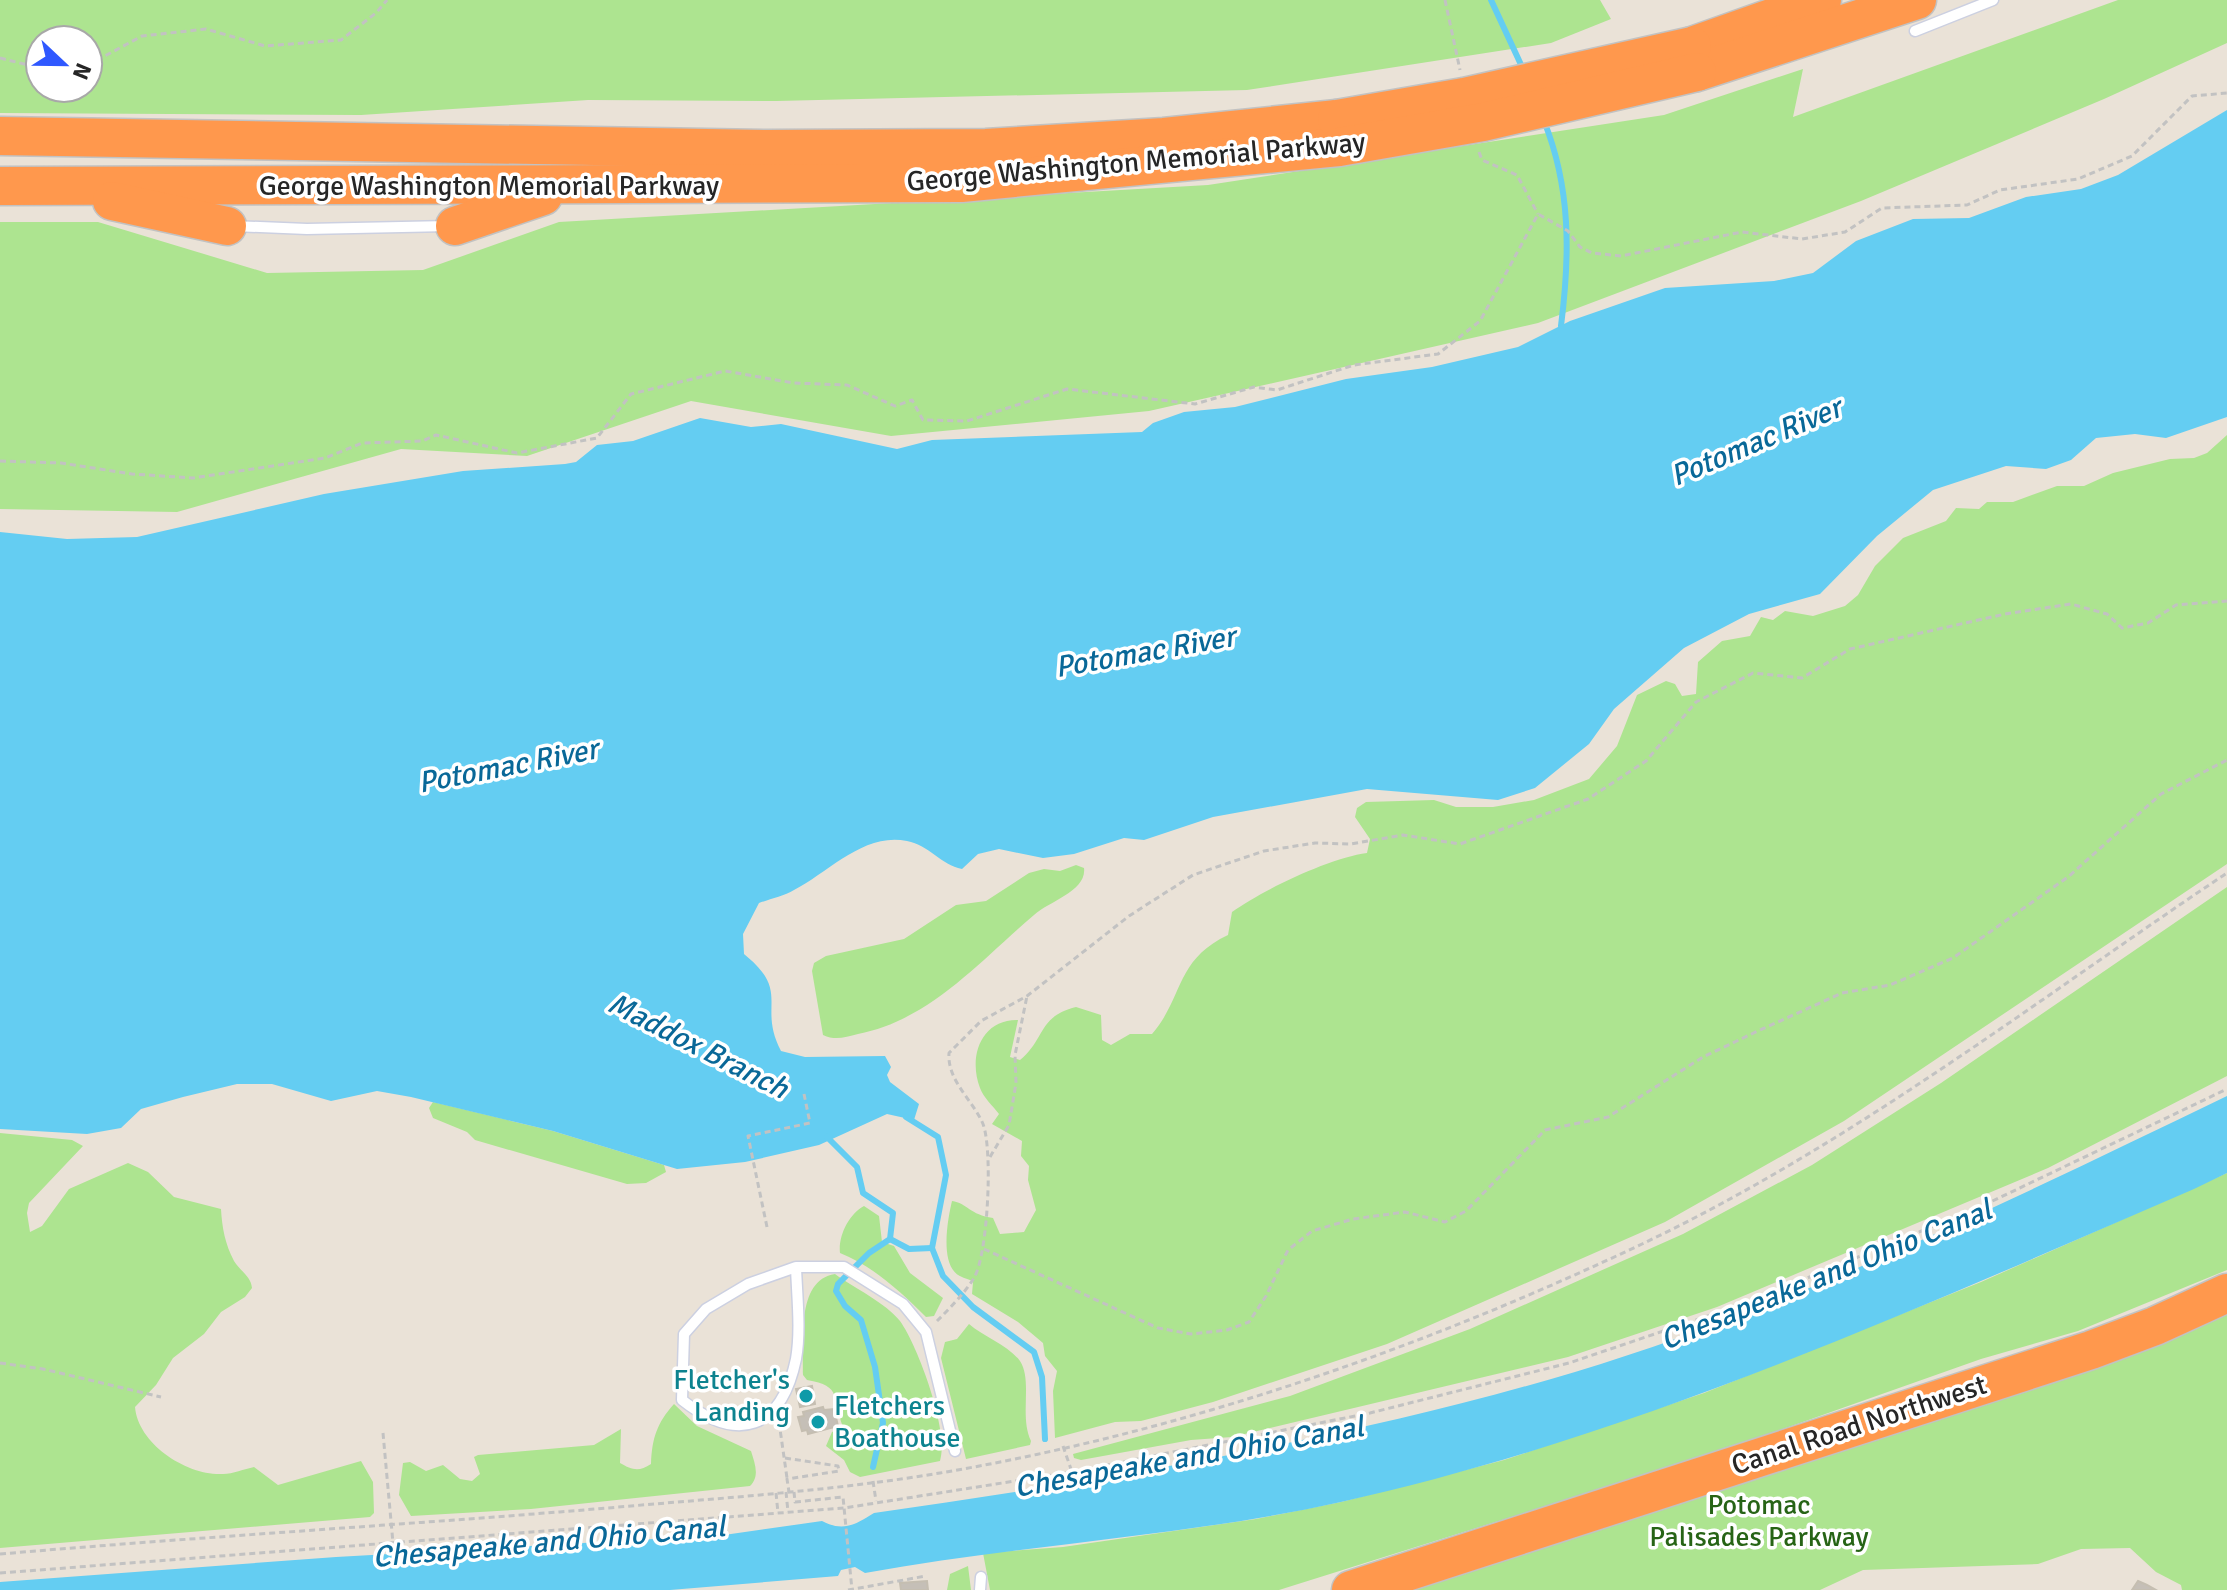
<svg xmlns="http://www.w3.org/2000/svg" width="2227" height="1590" viewBox="0 0 2227 1590" font-family="Signika,sans-serif">
  <style>
    .green { fill: #ade490; fill-rule: evenodd }
    .water { fill: #64cdf2 }
    .lines { fill: none; stroke-linecap: round; stroke-linejoin: round }
    .stream { stroke: #64cdf2; stroke-width: 6 }
    .building { fill: #c5bfb7; stroke: #c5beb1; stroke-width: 2 }
    .lane-casing { stroke: #ccd0e1; stroke-width: 13 }
    .highway-casing { stroke: #c2c2c2; stroke-width: 41 }
    .path { stroke: #c2c2c2; stroke-width: 3; stroke-dasharray: 6 4; stroke-linecap: butt }
    .lane { stroke: #fff; stroke-width: 10 }
    .highway { stroke: #ff984d; stroke-width: 38 }
    .highway-bridge-casing { stroke: #c2c2c2; stroke-width: 41; stroke-linecap: butt }
    .highway-bridge { stroke: #ff984d; stroke-width: 38 }
    .culture-dot { fill: #0f9aa8; stroke: #fff; stroke-width: 3 }
    .labels { text-anchor: middle; dominant-baseline: central; stroke-width: 7; stroke-linejoin: round; paint-order: stroke }
    .street-label { font-size: 28px; fill: #262626; stroke: #fff }
    .culture-label { font-size: 28px; fill: #0d838f; stroke: #fff; text-anchor: end }
    .park-label { font-size: 28px; fill: #276416; stroke: #fff }
    .water-label { font-size: 30px; font-style: italic; fill: #096898; stroke: #fff }
  </style>
  <rect width="100%" height="100%" fill="#eae2d7"/>
  <g class="green">
    <path d="M0,0H1600L1611,19L1551,43L1247,90L776,101L588,100L361,115L0,113ZM40,40H88V88H40Z"/>
    <polygon points="2118,0 2227,0 2227,43 2104,99 1861,201 1538,323 1149,411 891,436 691,401 527,456 401,449 177,512 0,509 0,222 98,222 267,273 423,270 559,222 1208,185 1664,115 1803,69 1793,117"/>
    <path d="M2227,435V864L1844,1121L1665,1222L1387,1344L1213,1402L1141,1421L1115,1422L1055,1438L1053,1391L1057,1371L1045,1356L1043,1343L1018,1322L972,1294L973,1282C970,1279 966,1279 962,1277C938,1268 948,1218 952,1201C967,1203 970,1215 993,1218L1000,1234L1024,1232L1036,1210L1028,1180L1029,1166L1021,1156L1022,1141L992,1124L999,1114C993,1106 983,1097 980,1088C968,1057 981,1019 1018,1020L1010,1057L1020,1060C1045,1040 1038,1016 1076,1007L1101,1015L1102,1040L1111,1045L1130,1034H1152C1184,997 1175,960 1228,935L1232,912C1263,890 1329,858 1367,853L1370,839L1355,817L1357,808L1366,802L1434,800L1456,807H1493L1534,800L1589,779L1617,746L1637,695L1666,681L1675,684L1682,696L1696,694L1698,662L1722,641L1750,636L1761,617L1773,620L1785,611L1813,616L1845,606L1858,595L1875,566L1903,538L1946,521L1956,508L1979,509L1987,502H2013L2057,486H2084L2113,473L2170,459L2194,458L2207,453Z"/>
    <path d="M1076,865L1084,868C1087,891 1050,901 1034,915C980,961 930,1020 858,1034C845,1037 836,1041 823,1035L812,971L814,963L826,956L904,939L956,905L986,901L1029,873L1044,869L1060,871Z"/>
    <polygon points="2227,887 2227,1076 2048,1168 1717,1307 1568,1357 1232,1437 1191,1440 1081,1460 1074,1458 1073,1454 1290,1396 1470,1329 1683,1234 1812,1165 1941,1083"/>
    <polygon points="433,1102 553,1131 664,1165 666,1172 646,1183 627,1184 475,1140 467,1132 433,1118 429,1108"/>
    <path d="M0,1133L72,1140L83,1146L29,1203L27,1213L30,1232L42,1226L69,1189L128,1163L148,1172L174,1197L221,1209C222,1227 225,1244 234,1261C240,1271 251,1276 252,1288L245,1297L221,1312L204,1334L173,1358L156,1385L135,1407C138,1444 187,1476 223,1474C233,1474 244,1469 254,1467L278,1485L361,1461L373,1482L374,1513L370,1517L0,1548Z"/>
    <polygon points="2227,1173 2227,1270 2078,1331 1981,1359 1712,1454 1279,1590 990,1590 983,1553 1063,1547 1256,1519 1341,1502 1504,1460 1704,1393 1981,1282"/>
    <path d="M864,1206L879,1216L882,1242L894,1246L910,1273L943,1298L934,1316L926,1317C901,1292 873,1266 840,1253C838,1236 849,1214 864,1206Z"/>
    <path d="M835,1274C854,1288 886,1303 900,1321C918,1346 950,1433 940,1461L860,1477L850,1472L844,1460L826,1446L832,1432L843,1427C832,1398 843,1386 807,1380L803,1375C804,1345 795,1280 835,1274Z"/>
    <polygon points="2227,1306 2227,1590 2182,1590 2181,1585 2156,1572 2130,1548 2081,1549 2038,1564 1863,1570 1820,1590 1386,1590"/>
    <path d="M969,1324C984,1337 1008,1345 1020,1361C1033,1381 1019,1416 1031,1441L1030,1445L966,1459L941,1358L945,1342L957,1339Z"/>
    <path d="M674,1404L697,1426L751,1451C755,1464 760,1476 750,1486L531,1509L411,1516L399,1495L403,1463L410,1462L426,1471L443,1465L460,1479L472,1481L480,1474L474,1457L478,1455L594,1445L621,1429L620,1463C632,1470 639,1472 651,1464C652,1438 657,1423 674,1404Z"/>
    <polygon points="968,1566 971,1590 947,1590 950,1574"/>
  </g>
  <g class="water">
    <path d="M2227,110V417L2166,438L2135,434L2096,438L2071,460L2046,469L2006,466L1933,490L1877,536L1820,594L1749,614L1684,648L1614,709L1589,744L1535,788L1498,800L1367,789L1213,817L1144,840L1124,838L1074,854L1043,858L999,849L978,854L962,869C941,865 929,845 907,841C864,832 829,872 794,890C784,896 770,899 759,903L743,934L744,954C792,993 757,1005 781,1051L805,1057L885,1056L891,1067L887,1075L890,1082L919,1104L914,1120L887,1114L819,1145L745,1162L677,1169L553,1131L411,1097L377,1091L331,1101L272,1084H237L183,1097L141,1109L121,1128L87,1134L0,1129V532L67,539L137,537L324,494L463,471L565,464L576,462L597,445L633,441L700,418L751,427L781,424L897,449L932,440L1142,432L1153,423L1184,412L1235,407L1346,379L1432,367L1518,347L1570,321L1665,288L1774,281L1813,273L1856,241L1913,219L1969,218L2026,197L2081,189L2118,175Z"/>
    <path d="M2227,1096V1173L2194,1189C1916,1309 1637,1436 1341,1502C1184,1537 1023,1544 865,1573L855,1567L841,1570L838,1576L670,1590H0V1582L336,1557L724,1535L822,1521C843,1532 855,1525 874,1513C1110,1479 1346,1440 1575,1372C1801,1304 2015,1198 2227,1096Z"/>
  </g>
  <g class="lines">
    <g class="stream">
      <polyline points="1491,0 1523,69"/>
      <path d="M1544,121C1571,188 1570,255 1561,326"/>
      <polyline points="906,1117 938,1137 946,1175 932,1248 943,1276 973,1307 1034,1352 1042,1377 1045,1439"/>
      <polyline points="827,1137 857,1167 863,1193 893,1213 890,1239 869,1253 838,1284 836,1291 845,1306 861,1320 875,1367 883,1423 873,1467"/>
      <polyline points="890,1239 909,1249 932,1248"/>
    </g>
  </g>
  <g class="building">
    <polygon points="812,1386 815,1404 800,1407 796,1389"/>
    <polygon points="823,1407 824,1410 834,1409 838,1426 808,1434 807,1430 802,1431 798,1417 804,1416 803,1412"/>
    <polygon points="927,1581 928,1590 901,1590 900,1583"/>
    <polygon points="2138,1581 2147,1585 2156,1590 2132,1590"/>
  </g>
  <g class="lines">
    <g class="lane-casing">
      <g id="lane">
        <polyline points="1915,31 1993,0"/>
        <polyline points="233,226 307,229 449,226"/>
        <path d="M796,1267C797,1297 801,1330 796,1359C781,1430 738,1444 682,1400L684,1334L706,1309L748,1284L796,1267H844L903,1304L926,1332L955,1451"/>
        <polyline points="980,1590 981,1577"/>
      </g>
    </g>
    <g class="highway-casing">
      <g id="highway">
        <polyline points="1692,46 1822,0"/>
        <polyline points="1697,72 1917,0"/>
        <polyline points="0,136 766,149 986,148 1164,137 1337,119"/>
        <polyline points="0,186 961,183 1339,147"/>
        <polyline points="112,201 227,226"/>
        <polyline points="455,226 543,196"/>
        <polyline points="1351,1590 2091,1350 2155,1326 2227,1293"/>
      </g>
    </g>
    <g class="path">
      <polyline points="1445,0 1460,70"/>
      <polyline points="0,58 40,68"/>
      <polyline points="88,65 142,36 206,29 265,46 341,40 376,13 387,0"/>
      <polyline points="1479,152 1482,160 1517,175 1538,214"/>
      <polyline points="0,461 61,463 132,474 193,478 325,458 362,443 422,441 436,435 517,453 597,438 631,394 725,371 794,383 847,385 895,406 912,400 923,420 967,421 1067,389 1195,404 1254,387 1277,390 1354,365 1438,354 1480,321 1538,214 1568,231 1580,247 1592,253 1621,256 1742,232 1802,239 1845,232 1882,208 1967,205 2000,190 2078,179 2132,156 2192,96 2227,93"/>
      <polyline points="990,1157 1009,1125 1016,1083 1015,1055 1027,996"/>
      <polyline points="767,1227 748,1136 810,1123 804,1094"/>
      <polyline points="984,1249 1158,1328 1191,1334 1227,1330 1249,1322 1266,1296 1288,1250 1312,1231 1353,1219 1405,1212 1445,1222 1466,1211 1545,1130 1608,1117 1703,1057 1760,1030 1842,993 1890,985 1953,958 2068,877 2161,794 2227,760"/>
      <path d="M937,1321C950,1308 964,1294 974,1278C988,1254 993,1150 983,1124C973,1100 947,1081 949,1053L981,1021L1027,996L1129,916L1193,875L1264,851L1315,843L1351,844L1403,835L1460,844L1588,799L1646,761L1696,702L1753,673L1802,678L1850,649L2005,614L2071,604L2107,614L2122,628L2148,623L2176,605L2227,601"/>
      <polyline points="0,1363 43,1369 161,1397"/>
      <polyline points="779,1422 787,1478"/>
      <polyline points="383,1433 393,1543"/>
      <polyline points="1063,1446 1072,1472"/>
      <polyline points="785,1458 838,1466 839,1471 787,1479 789,1492"/>
      <polyline points="873,1481 876,1501"/>
      <polyline points="786,1492 788,1512"/>
      <polyline points="794,1492 795,1502 843,1497 852,1590"/>
      <polyline points="776,1493 778,1513"/>
      <path d="M0,1554C210,1536 421,1524 631,1506C734,1497 838,1490 940,1473C1183,1432 1420,1349 1642,1244C1852,1144 2035,1001 2227,873"/>
      <polyline points="0,1573 844,1508 1072,1472 1370,1413 1569,1363 1749,1302 1982,1206 2227,1089"/>
      <polyline points="848,1590 926,1576"/>
    </g>
    <use href="#lane" class="lane"/>
    <use href="#highway" class="highway"/>
    <g class="highway-bridge-casing">
      <g id="highway-bridge">
        <polyline points="1337,119 1464,97 1692,46"/>
        <polyline points="1339,147 1483,122 1697,72"/>
      </g>
    </g>
    <use href="#highway-bridge" class="highway-bridge"/>
  </g>
  <g class="culture-dot">
    <circle cx="806" cy="1396" r="8"/>
    <circle cx="818" cy="1422" r="8"/>
  </g>
  <g class="labels">
    <g class="street-label">
      <text transform="translate(1136 162) rotate(-5)">George Washington Memorial Parkway</text>
      <text x="489" y="186">George Washington Memorial Parkway</text>
      <text transform="translate(1859 1425) rotate(-18)">Canal Road Northwest</text>
    </g>
    <g class="culture-label">
      <text x="790" y="1380">Fletcher's<tspan x="790" dy="32">Landing</tspan></text>
      <text x="834" y="1406" text-anchor="start">Fletchers<tspan x="834" dy="32">Boathouse</tspan></text>
    </g>
    <g class="park-label">
      <text x="1759" y="1505">Potomac<tspan x="1759" dy="32">Palisades Parkway</tspan></text>
    </g>
    <g class="water-label">
      <text transform="translate(1756 442) rotate(-23)">Potomac River</text>
      <text transform="translate(1145 652) rotate(-10)">Potomac River</text>
      <text transform="translate(508 766) rotate(-11)">Potomac River</text>
      <text transform="translate(698 1046) rotate(27)">Maddox Branch</text>
      <text transform="translate(1826 1275) rotate(-22)">Chesapeake and Ohio Canal</text>
      <text transform="translate(1189 1457) rotate(-10)">Chesapeake and Ohio Canal</text>
      <text transform="translate(549 1542) rotate(-5)">Chesapeake and Ohio Canal</text>
    </g>
  </g>
  <g transform="translate(64 64) rotate(112)"><circle r="38" fill="#ffffff" stroke="#a8a8a8" stroke-width="2"/>
  <path d="M0-6L14 30L0 20L-14 30Z" fill="#2f58ff"/>
  <text y="-12" font-size="22" font-weight="bold" text-anchor="middle" fill="#262626">N</text>
  </g>
</svg>
